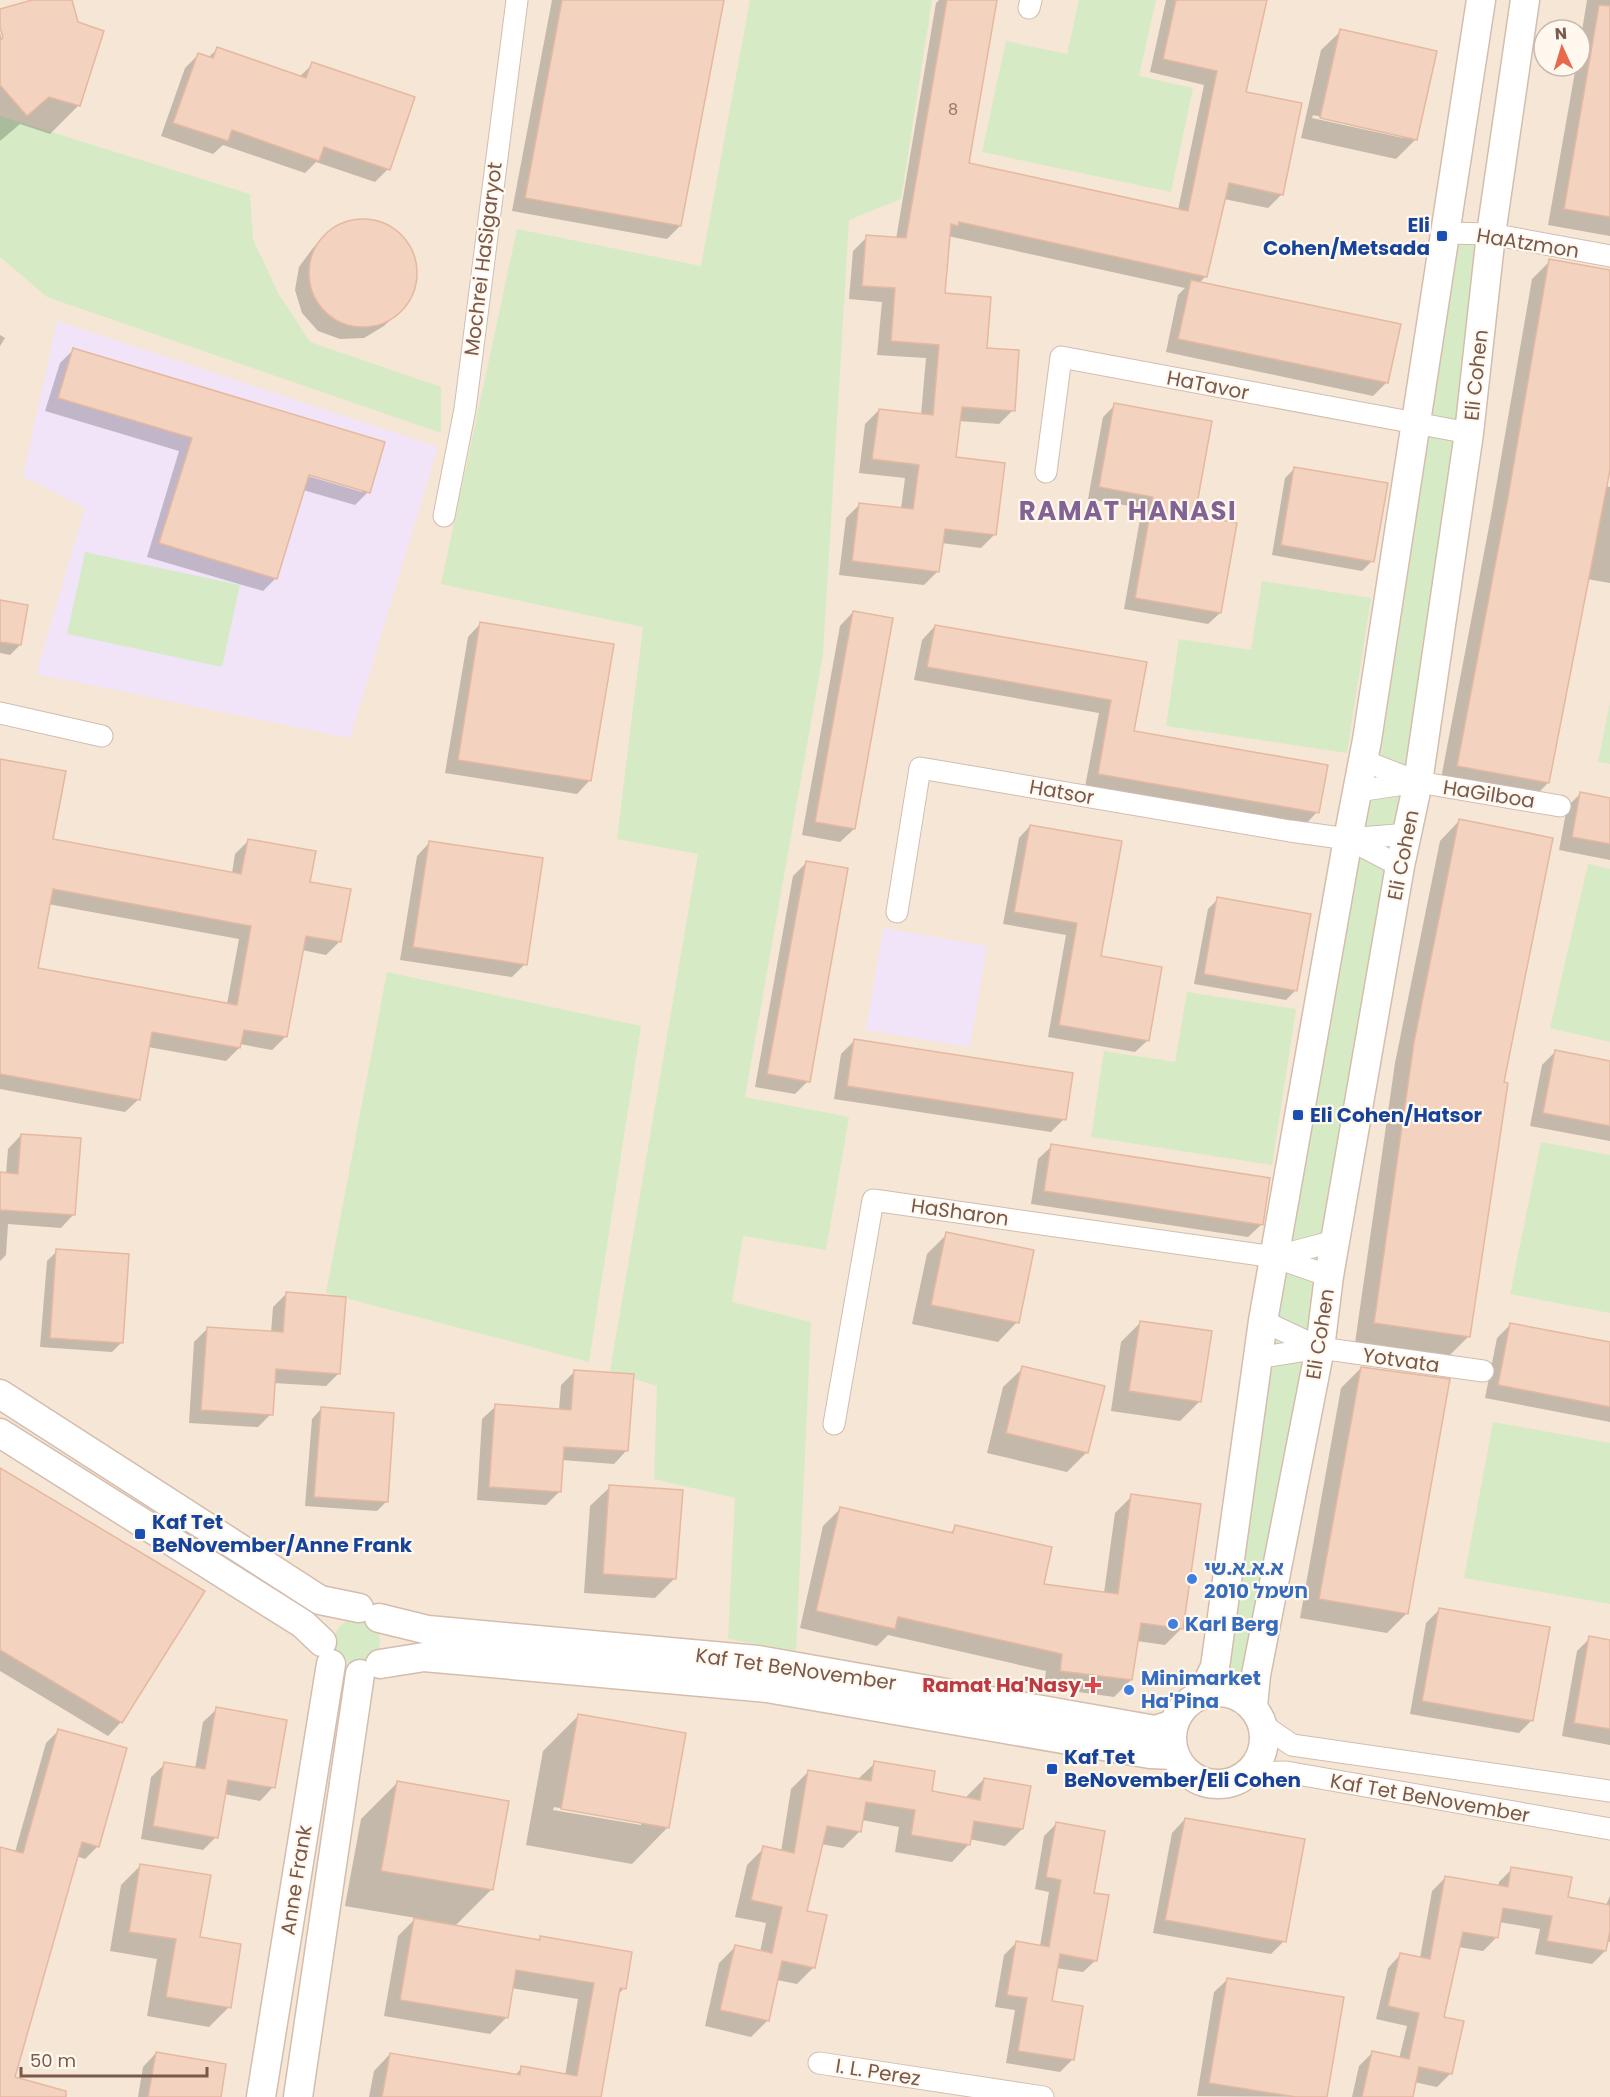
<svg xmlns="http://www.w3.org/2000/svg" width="1610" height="2097" viewBox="0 0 1610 2097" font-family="Poppins,'Noto Sans Hebrew',sans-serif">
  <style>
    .residential { fill: #f5e6d6; fill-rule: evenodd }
    .education { fill: #f1e4f9 }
    .green { fill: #d6ebc5 }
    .shadow { fill: #0003; fill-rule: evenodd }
    .building { fill: #f3d2bf; stroke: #e6b89f; stroke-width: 1.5; fill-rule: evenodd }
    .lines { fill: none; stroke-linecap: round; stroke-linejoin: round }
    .street-casing { stroke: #d2bdaf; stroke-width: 23 }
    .secondary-casing { stroke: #d5bdad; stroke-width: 31 }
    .street { stroke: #fff; stroke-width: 21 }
    .secondary { stroke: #fff; stroke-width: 28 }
    .transit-dot { fill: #1a4fb4; stroke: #fff8ef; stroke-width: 2 }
    .shop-dot { fill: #3f7fe0; stroke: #fff8ef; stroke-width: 2 }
    .health-dot { fill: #e0444e; stroke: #fff8ef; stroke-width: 2 }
    .labels { text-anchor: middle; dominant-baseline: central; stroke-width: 4.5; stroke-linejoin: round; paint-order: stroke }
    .number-label { font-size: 16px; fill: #977768 }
    .transit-label { font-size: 20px; font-weight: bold; fill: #164399; stroke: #fff8ef; text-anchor: start }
    .street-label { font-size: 20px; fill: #78594b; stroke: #fff8ef }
    .shop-label { font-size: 20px; font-weight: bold; fill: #366cbe; stroke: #fff8ef; text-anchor: start }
    .health-label { font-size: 20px; font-weight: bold; fill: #be3a42; stroke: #fff8ef; text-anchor: end }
    .district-label { font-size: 26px; font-weight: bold; letter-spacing: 1.5px; fill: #826394; stroke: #fff8ef }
  </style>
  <rect width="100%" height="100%" fill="#fdf4e8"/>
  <path class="residential" d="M0,0H1610V2097H0ZM1544,30H1580V66H1544Z"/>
  <g class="education">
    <polygon points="57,321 438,447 350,738 36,674 85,508 23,476"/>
    <polygon points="883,928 987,946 970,1047 866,1030"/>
  </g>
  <g class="green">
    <polygon points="750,0 932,0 901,199 849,220 823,654 745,1097 849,1117 826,1250 743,1236 732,1302 811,1322 796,1651 728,1639 735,1498 654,1479 657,1386 610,1371 698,854 617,839 643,627 441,584 517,229 701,266"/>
    <polygon points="1079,0 1156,0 1139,76 1193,88 1171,192 982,152 1006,41 1067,54"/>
    <polygon points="0,116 250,194 253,239 278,293 310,342 441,387 441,433 47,297 0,257"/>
    <polygon points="1446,233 1491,234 1469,433 1256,1675 1215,1667"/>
    <polygon points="85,552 240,585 222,667 67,634"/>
    <polygon points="1262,581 1371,598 1347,753 1166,726 1179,639 1251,650"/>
    <polygon points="1610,702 1610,764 1598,762"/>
    <polygon points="1588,864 1610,869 1610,1042 1550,1028"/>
    <polygon points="387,972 641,1026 589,1362 326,1293"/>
    <polygon points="1187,992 1296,1009 1272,1165 1091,1137 1104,1051 1175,1062"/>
    <polygon points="1541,1142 1610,1155 1610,1313 1510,1294"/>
    <polygon points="1493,1422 1610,1443 1610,1604 1464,1578"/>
    <circle cx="357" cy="1642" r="23"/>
  </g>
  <g class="shadow">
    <polygon points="38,0 70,0 76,23 102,32 78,106 50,134 20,124 0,141 0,33 3,45 6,45 2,28 0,28 0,10"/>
    <polygon points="552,0 722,0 680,226 667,239 512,211"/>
    <polygon points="939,0 995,0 967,164 1178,210 1204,85 1150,72 1166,0 1265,0 1244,93 1282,194 1268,208 1224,199 1206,276 1199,283 1399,326 1386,383 1373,396 1166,352 1178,295 1185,288 948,236 944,294 985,349 1013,410 999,424 959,421 954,459 995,534 981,548 941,543 938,571 924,585 839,575 846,518 860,504 901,509 905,478 859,473 865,424 879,410 921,415 926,358 877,355 882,302 849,299 853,251 867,237 896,239 936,3"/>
    <polygon points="1587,0 1610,0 1610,236 1548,225 1576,66 1580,66 1580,43"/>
    <path d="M1341,31L1416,139L1396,159L1301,138L1321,50ZM1313,115L1403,135V138L1312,118Z"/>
    <polygon points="217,49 299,77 313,64 388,169 375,182 316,162 305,173 223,145 213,154 161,136 185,68 198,55 208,58"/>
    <polygon points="371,221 393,230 409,247 416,270 412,293 398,312 384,326 364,338 340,339 318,331 302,313 295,290 299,267 313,248 327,234 348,222"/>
    <polygon points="1550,261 1610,271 1610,462 1606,486 1610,487 1610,583 1587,579 1548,783 1530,801 1440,784 1491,516 1532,279"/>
    <polygon points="0,335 5,338 0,346"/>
    <path d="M73,350L383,443L368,492L355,505L303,490L276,578L263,591L147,557L179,451L45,411L60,363ZM302,471L362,489V492L301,474Z"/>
    <polygon points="1115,405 1194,517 1220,613 1208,624 1124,609 1142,508 1088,499 1103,417"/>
    <polygon points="1295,468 1372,561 1362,571 1272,555 1285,478"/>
    <polygon points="0,601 20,645 10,655 0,653"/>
    <polygon points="853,612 854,829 840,842 802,835 840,626"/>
    <polygon points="481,623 590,780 577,794 445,773 468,637"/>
    <polygon points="935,626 1145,664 1132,732 1317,812 1304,826 1085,787 1099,713 914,680 922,640"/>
    <path d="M0,760L51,840L232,873L235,854L249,840L309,883L349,891L339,942L326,955L302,950L285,1037L272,1050L240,1044L239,1048L226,1061L148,1047L139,1099L125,1112L0,1089ZM48,904L239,939L227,1004L36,969Z"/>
    <polygon points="1580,794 1610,799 1610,860 1559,850 1567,807"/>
    <polygon points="1459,821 1502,1084 1469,1336 1449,1356 1355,1343 1395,1063 1440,841"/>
    <polygon points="1030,826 1099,957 1147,1041 1135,1052 1048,1037 1066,935 1003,924 1019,838"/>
    <polygon points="430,842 525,964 512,977 400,960 417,856"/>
    <polygon points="806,863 808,1081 795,1094 755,1087 793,876"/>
    <polygon points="1218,899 1296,990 1286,1000 1194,984 1208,909"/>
    <polygon points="854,1041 1064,1119 1051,1132 834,1099 841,1054"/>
    <polygon points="1555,1052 1610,1063 1610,1141 1530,1126 1542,1065"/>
    <polygon points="21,1135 74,1214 61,1228 8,1224 6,1255 0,1261 0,1174 6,1174 8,1149"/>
    <polygon points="1052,1146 1262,1224 1248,1237 1031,1204 1038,1159"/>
    <polygon points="947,1234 1017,1322 998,1342 912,1324 927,1254"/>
    <polygon points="57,1251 122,1342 112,1352 40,1347 47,1261"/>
    <polygon points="286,1294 339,1373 326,1386 273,1383 271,1414 258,1427 189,1423 194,1342 208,1328 271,1333 273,1307"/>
    <polygon points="1141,1322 1200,1401 1180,1421 1111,1411 1121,1342"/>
    <polygon points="1511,1324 1610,1344 1610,1422 1485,1398 1497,1338"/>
    <polygon points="1023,1368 1087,1452 1067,1472 987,1453 1003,1387"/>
    <polygon points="1361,1368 1407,1613 1387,1633 1300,1618 1341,1388"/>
    <polygon points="574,1372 627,1450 614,1464 562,1460 560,1491 546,1505 477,1500 482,1419 496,1406 559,1410 561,1385"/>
    <polygon points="321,1409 387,1501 377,1511 305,1506 312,1419"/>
    <polygon points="0,1470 121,1722 108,1736 0,1671"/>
    <polygon points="610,1487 675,1578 655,1598 584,1593 590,1506"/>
    <polygon points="1132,1496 1182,1628 1165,1645 1137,1641 1131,1680 1114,1697 1044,1687 1046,1671 888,1635 877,1646 800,1628 823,1526 840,1509 949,1534 956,1527 1042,1585 1104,1593 1115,1513"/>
    <polygon points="1440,1609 1532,1720 1519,1733 1410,1714 1426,1623"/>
    <polygon points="1590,1638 1610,1641 1610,1745 1562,1736 1577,1651"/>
    <polygon points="217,1709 273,1787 260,1801 224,1794 216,1837 203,1850 141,1839 151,1777 165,1764 195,1769 203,1722"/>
    <path d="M579,1715L668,1827L632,1864L526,1845L543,1751ZM554,1807L641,1822V1825L553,1810Z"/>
    <polygon points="59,1730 98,1846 85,1859 76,1856 14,2078 48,2097 0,2097 0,1848 15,1852 46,1743"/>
    <polygon points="875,1763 930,1793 967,1799 967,1796 984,1779 1022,1829 1005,1846 969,1839 968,1845 952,1862 895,1852 899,1827 862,1820 860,1831 843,1848 821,1844 806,1912 825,1916 813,1968 797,1984 777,1980 768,2020 751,2037 705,2026 719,1963 736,1946 760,1952 766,1923 735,1917 747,1865 764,1848 781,1852 791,1789 808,1772 857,1780"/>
    <polygon points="397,1783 492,1889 454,1927 537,1941 541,1938 624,1988 618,1995 599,2097 369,2097 374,2071 390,2054 515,2075 522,2068 565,2076 578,1999 511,1988 506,2018 490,2034 384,2016 398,1936 416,1918 345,1906 361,1819"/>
    <polygon points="1185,1819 1284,1941 1271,1954 1153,1933 1172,1833"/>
    <polygon points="1056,1824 1096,1960 1083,1972 1056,1968 1050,2002 1072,2060 1060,2072 1006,2063 1015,2010 995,2007 1004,1955 1017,1942 1040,1946 1049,1892 1035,1889 1044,1836"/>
    <polygon points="141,1865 199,1938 229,2007 209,2027 147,2016 157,1959 110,1951 121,1885"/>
    <polygon points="1512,1869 1567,1898 1606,1905 1610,1896 1610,1942 1607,1941 1605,1951 1592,1964 1535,1954 1540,1929 1499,1922 1496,1938 1483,1951 1458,1947 1443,2018 1450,2074 1437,2087 1414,2082 1411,2097 1352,2097 1359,2066 1372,2053 1399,2059 1407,2026 1376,2019 1388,1968 1401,1954 1420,1958 1432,1891 1445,1878 1498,1887 1499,1882"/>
    <polygon points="1228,1979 1326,2097 1197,2096 1214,1992"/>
    <polygon points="156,2053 219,2097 138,2097 143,2067"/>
  </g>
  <g class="building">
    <polygon points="32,0 72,0 78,22 104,31 80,106 49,97 27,116 0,85 0,40 3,38 0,27 0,9"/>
    <polygon points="562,0 724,0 681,226 525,198"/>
    <polygon points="947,0 997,0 969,163 1188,211 1217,71 1163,59 1176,0 1267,0 1246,92 1302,103 1283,195 1229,183 1207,277 959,222 958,226 951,224 945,293 991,297 987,348 1019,350 1015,411 962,407 956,457 1005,463 996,535 945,529 939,572 852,561 859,503 913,509 919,465 872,459 879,409 933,415 939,345 891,341 895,288 862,286 866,235 906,238"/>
    <polygon points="1599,5 1610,6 1610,217 1564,209"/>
    <polygon points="1340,29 1437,51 1417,140 1320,118"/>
    <polygon points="217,47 306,78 312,62 415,97 390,170 324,147 319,161 232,130 228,141 173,123 198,53 213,58"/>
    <circle cx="363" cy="273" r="54"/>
    <polygon points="1549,259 1610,270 1610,470 1549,783 1457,766 1508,497"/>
    <polygon points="1191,280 1401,324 1388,383 1178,339"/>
    <polygon points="73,348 385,442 370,493 309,475 277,579 159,543 192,438 58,398"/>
    <polygon points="1114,403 1212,421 1195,515 1237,523 1221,613 1135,598 1153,497 1099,487"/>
    <polygon points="1294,467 1388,483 1374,562 1281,545"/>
    <polygon points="0,600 28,605 21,645 0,642"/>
    <polygon points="853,611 893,618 855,829 815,822"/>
    <polygon points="480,622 614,644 591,781 458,760"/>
    <polygon points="935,625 1147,662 1134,731 1328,765 1319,813 1098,774 1111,700 927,667"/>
    <path d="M0,759L66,771L53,839L241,874L248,839L316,851L310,882L351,889L341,942L306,936L287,1037L244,1030L240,1048L152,1032L140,1100L0,1074ZM53,889L251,926L237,1005L38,968Z"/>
    <polygon points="1580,792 1610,798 1610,844 1572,837"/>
    <polygon points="1459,819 1553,838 1504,1082 1508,1083 1470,1337 1374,1323 1414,1042"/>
    <polygon points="1030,825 1122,841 1101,956 1162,967 1149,1041 1059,1025 1077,923 1014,912"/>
    <polygon points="429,841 543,858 527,965 413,947"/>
    <polygon points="806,861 848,868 810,1082 767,1074"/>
    <polygon points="1217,897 1311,914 1297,991 1204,974"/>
    <polygon points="854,1039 1073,1073 1066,1120 847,1086"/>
    <polygon points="1555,1050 1610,1061 1610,1126 1543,1113"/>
    <polygon points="21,1134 81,1138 75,1215 0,1210 0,1172 18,1174"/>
    <polygon points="1051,1144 1270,1178 1263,1225 1044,1191"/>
    <polygon points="946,1232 1034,1250 1019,1323 931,1305"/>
    <polygon points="56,1249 129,1254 123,1343 50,1338"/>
    <polygon points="286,1292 346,1297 340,1374 276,1369 273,1415 201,1410 207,1327 283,1332"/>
    <polygon points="1140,1321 1212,1331 1201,1402 1129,1391"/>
    <polygon points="1510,1323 1610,1342 1610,1407 1498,1385"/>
    <polygon points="1022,1366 1105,1386 1088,1453 1006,1433"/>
    <polygon points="1361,1367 1450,1379 1408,1614 1319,1599"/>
    <polygon points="574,1370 634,1374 628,1451 564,1447 561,1492 489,1487 495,1404 571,1410"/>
    <polygon points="321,1407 394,1413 388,1502 314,1497"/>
    <polygon points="0,1468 205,1591 122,1723 0,1650"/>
    <polygon points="609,1485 683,1490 676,1579 603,1574"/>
    <polygon points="1131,1494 1201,1504 1183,1629 1141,1623 1132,1680 1060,1671 1062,1654 898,1617 895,1629 816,1611 840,1507 953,1533 955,1525 1052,1547 1044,1584 1118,1594"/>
    <polygon points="1439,1608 1550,1627 1533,1721 1422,1701"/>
    <polygon points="1589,1636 1610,1640 1610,1729 1574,1723"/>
    <polygon points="216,1707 287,1720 275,1788 228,1780 218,1838 153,1826 164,1762 205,1769"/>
    <polygon points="578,1714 686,1733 669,1828 561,1809"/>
    <polygon points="58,1729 127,1748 99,1847 82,1842 15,2077 66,2091 66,2097 0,2097 0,1847 23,1853"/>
    <polygon points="874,1761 935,1771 932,1791 980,1800 984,1778 1031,1786 1023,1829 974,1821 970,1845 911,1835 915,1810 866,1802 861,1832 827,1826 807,1911 827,1915 815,1968 782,1961 769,2021 720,2010 735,1945 772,1953 782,1907 751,1900 763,1846 794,1853 808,1770 871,1781"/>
    <polygon points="397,1781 509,1801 493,1890 381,1871"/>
    <polygon points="1185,1818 1305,1839 1286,1942 1165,1920"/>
    <polygon points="1056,1822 1105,1831 1094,1893 1109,1895 1097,1961 1060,1954 1052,2001 1083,2006 1074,2060 1018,2051 1027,1998 1007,1995 1016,1941 1049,1947 1061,1880 1046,1877"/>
    <polygon points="140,1864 211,1875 200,1937 241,1944 231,2008 166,1997 176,1939 129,1932"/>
    <polygon points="1511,1867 1572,1877 1568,1897 1610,1905 1610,1931 1606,1951 1547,1941 1552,1916 1503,1908 1498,1938 1463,1932 1444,2017 1464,2021 1452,2074 1419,2067 1413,2097 1362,2097 1372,2051 1409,2059 1419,2013 1388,2006 1400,1953 1430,1959 1445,1876 1508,1887"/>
    <polygon points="414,1918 540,1940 540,1936 632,1952 626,1989 620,1988 601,2097 382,2097 390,2053 520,2075 521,2066 577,2076 594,1983 516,1970 508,2018 400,2000"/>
    <polygon points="1227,1978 1344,1997 1327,2097 1296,2097 1209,2083"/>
    <polygon points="156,2052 226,2064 221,2097 148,2097"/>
  </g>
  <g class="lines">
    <g class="street-casing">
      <g id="street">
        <polyline points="1029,8 1031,0"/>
        <polyline points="1446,233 1491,234 1610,256"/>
        <polyline points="1046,472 1061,357 1469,433"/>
        <polyline points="444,516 465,409 517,0"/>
        <polyline points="0,713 102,736"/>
        <polyline points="1362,760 1418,782 1560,806"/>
        <polyline points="1358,791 1417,782"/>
        <polyline points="1348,839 1400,866"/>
        <polyline points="897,912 920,768 1290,831 1348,839 1408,834"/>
        <polyline points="1274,1257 1335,1241"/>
        <polyline points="1263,1321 1320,1348"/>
        <polyline points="1257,1358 1320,1348 1483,1371"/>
        <polyline points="834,1424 873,1200 1274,1257 1329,1276"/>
        <polyline points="1263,1725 1292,1745 1610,1791"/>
        <polyline points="1249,1773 1286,1772 1610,1829"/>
        <polyline points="819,2063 1043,2097"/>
      </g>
    </g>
    <g class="secondary-casing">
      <g id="secondary">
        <polyline points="0,1394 320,1600 359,1608"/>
        <polyline points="0,1433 303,1624 322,1642"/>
        <polyline points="379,1618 428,1630 758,1660 1155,1730 1174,1724"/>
        <polyline points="380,1664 424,1657 767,1688 1150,1754 1175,1755"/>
        <circle cx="1218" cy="1738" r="46"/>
        <polyline points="1202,1694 1215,1667 1263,1321 1348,839 1367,740 1481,0"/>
        <polyline points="1253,1706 1256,1675 1320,1348 1329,1276 1400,866 1418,782 1469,433 1491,234 1525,0"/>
        <polyline points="261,2097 331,1664"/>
        <polyline points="298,2097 360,1674"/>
      </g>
    </g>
    <use href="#street" class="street"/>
    <use href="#secondary" class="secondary"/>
  </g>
  <g class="transit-dot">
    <rect x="1436" y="230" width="12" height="12" rx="3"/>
    <rect x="1292" y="1109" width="12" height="12" rx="3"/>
    <rect x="134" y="1528" width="12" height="12" rx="3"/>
    <rect x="1046" y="1763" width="12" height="12" rx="3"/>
  </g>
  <g class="shop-dot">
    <circle cx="1192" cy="1579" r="6"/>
    <circle cx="1173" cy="1624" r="6"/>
    <circle cx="1129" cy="1690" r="6"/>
  </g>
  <path class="health-dot" d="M1090 1676h6v6h6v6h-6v6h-6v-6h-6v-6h6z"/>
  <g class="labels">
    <g class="number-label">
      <text x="953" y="109">8</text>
    </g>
    <g class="transit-label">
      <text x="1430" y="225" text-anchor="end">Eli<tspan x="1430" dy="23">Cohen/Metsada</tspan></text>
      <text x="1310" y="1115">Eli Cohen/Hatsor</text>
      <text x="152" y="1522">Kaf Tet<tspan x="152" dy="23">BeNovember/Anne Frank</tspan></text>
      <text x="1064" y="1757">Kaf Tet<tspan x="1064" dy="23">BeNovember/Eli Cohen</tspan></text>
    </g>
    <g class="street-label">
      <text transform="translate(1528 243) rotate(9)">HaAtzmon</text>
      <text transform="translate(483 259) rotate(-83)">Mochrei HaSigaryot</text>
      <text transform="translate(1476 375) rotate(-84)">Eli Cohen</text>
      <text transform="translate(1208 385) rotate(11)">HaTavor</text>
      <text transform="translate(1062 792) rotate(10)">Hatsor</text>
      <text transform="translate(1489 794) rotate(9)">HaGilboa</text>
      <text transform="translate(1403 855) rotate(-79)">Eli Cohen</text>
      <text transform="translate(960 1212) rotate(8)">HaSharon</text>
      <text transform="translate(1320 1334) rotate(-81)">Eli Cohen</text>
      <text transform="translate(1401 1360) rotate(8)">Yotvata</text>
      <text transform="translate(796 1669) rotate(8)">Kaf Tet BeNovember</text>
      <text transform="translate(1430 1798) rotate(10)">Kaf Tet BeNovember</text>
      <text transform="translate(296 1880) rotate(-81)">Anne Frank</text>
      <text transform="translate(878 2072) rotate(9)">I. L. Perez</text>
    </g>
    <g class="shop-label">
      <text x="1204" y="1568">א.א.א.שי<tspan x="1204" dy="23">חשמל 2010</tspan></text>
      <text x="1185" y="1624">Karl Berg</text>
      <text x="1141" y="1678">Minimarket<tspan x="1141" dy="23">Ha'Pina</tspan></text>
    </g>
    <g class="health-label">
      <text x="1081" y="1685">Ramat Ha'Nasy</text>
    </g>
    <g class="district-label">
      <text x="1128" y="511">RAMAT HANASI</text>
    </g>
  </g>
  <g transform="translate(1562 48) rotate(356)"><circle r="28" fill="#fff8ef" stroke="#c9b8ad" stroke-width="1.5"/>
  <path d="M0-4.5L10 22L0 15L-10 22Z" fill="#e86a4c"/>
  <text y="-9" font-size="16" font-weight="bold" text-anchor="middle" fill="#78594b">N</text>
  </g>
  <path d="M21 2067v9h186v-9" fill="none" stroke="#78594b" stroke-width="3"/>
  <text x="30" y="2067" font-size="18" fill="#78594b" stroke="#fff8ef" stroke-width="4.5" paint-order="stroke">50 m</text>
</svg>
